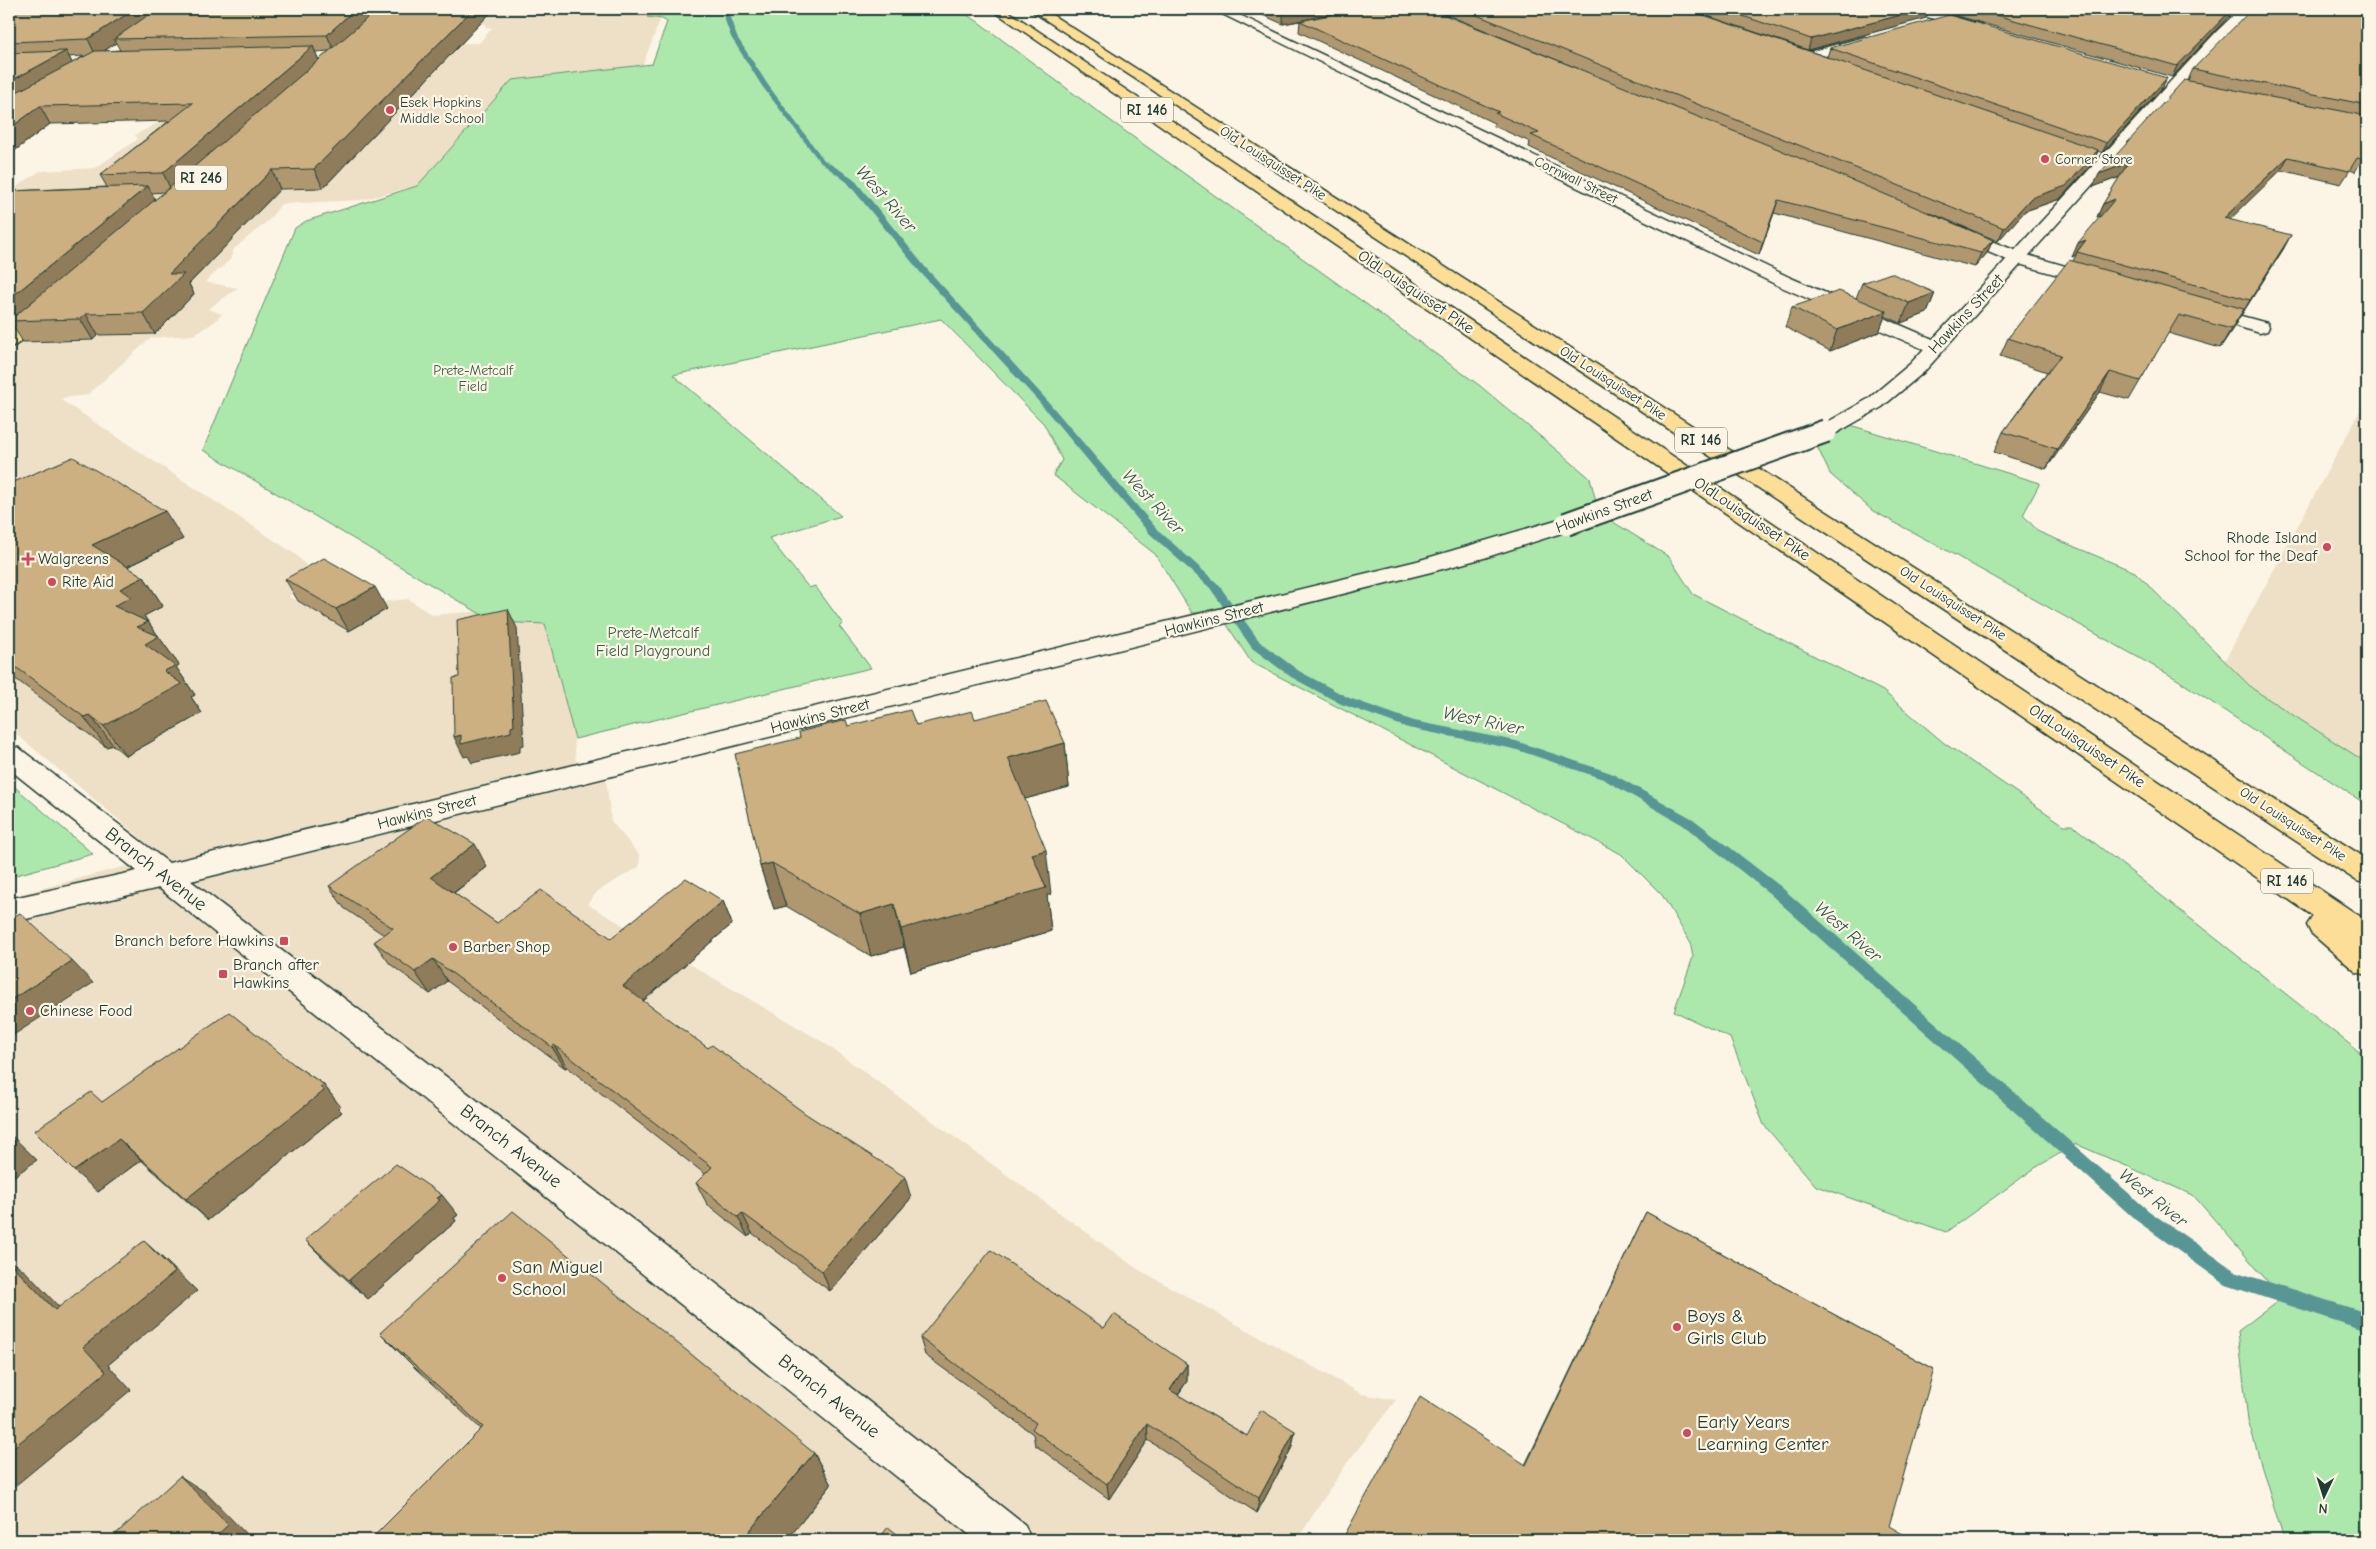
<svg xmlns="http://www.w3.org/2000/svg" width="2376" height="1549" viewBox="0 0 2376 1549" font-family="'Comic Neue',sans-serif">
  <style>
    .built { fill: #eee0c7 }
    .green { fill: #ace7ac; stroke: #669270 }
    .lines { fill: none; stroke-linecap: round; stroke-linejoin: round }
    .stream { fill: #599695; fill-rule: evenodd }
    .street-casing { stroke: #1f3d34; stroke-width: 3 }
    .secondary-casing { stroke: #1f3d34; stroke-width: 3 }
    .primary-casing { stroke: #1f3d34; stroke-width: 3 }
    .highway-casing { stroke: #1f3d34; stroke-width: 3 }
    .street { fill: #fcf5e5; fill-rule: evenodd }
    .secondary { fill: #fcf5e5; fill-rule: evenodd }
    .primary { fill: #fdde96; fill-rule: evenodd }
    .highway { fill: #fdde96; fill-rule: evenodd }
    .secondary-bridge-casing { stroke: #1f3d34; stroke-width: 26; stroke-linecap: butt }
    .secondary-bridge { stroke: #fcf5e5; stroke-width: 22 }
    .wall { fill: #af976f; stroke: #1f3d34; fill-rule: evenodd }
    .shaded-wall { fill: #8f7b5a; stroke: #1f3d34 }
    .building { fill: #ccb081; stroke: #1f3d34 }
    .poi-dot { fill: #d1495b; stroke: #fcf5e5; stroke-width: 2 }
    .labels { text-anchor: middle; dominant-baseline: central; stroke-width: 4.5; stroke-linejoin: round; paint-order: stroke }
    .far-poi-label { font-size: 14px; fill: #1f3d34; stroke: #fcf5e5; text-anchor: start }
    .far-street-label { font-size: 14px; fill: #1f3d34; stroke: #fcf5e5 }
    .far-park-label { font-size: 14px; fill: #3b5f4c; stroke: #fcf5e5 }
    .shield { fill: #fcf5e5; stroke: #617469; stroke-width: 1 }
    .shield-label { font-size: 15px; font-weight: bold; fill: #1f3d34 }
    .street-label { font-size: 16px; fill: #1f3d34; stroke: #fcf5e5 }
    .poi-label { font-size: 16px; fill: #1f3d34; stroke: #fcf5e5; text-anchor: start }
    .park-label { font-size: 16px; fill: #3b5f4c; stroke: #fcf5e5 }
    .water-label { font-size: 18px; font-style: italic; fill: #325b54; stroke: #fcf5e5 }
    .near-street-label { font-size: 19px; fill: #1f3d34; stroke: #fcf5e5 }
    .near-poi-label { font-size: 19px; fill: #1f3d34; stroke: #fcf5e5; text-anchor: start }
  </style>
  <rect width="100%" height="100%" fill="#fcf5e5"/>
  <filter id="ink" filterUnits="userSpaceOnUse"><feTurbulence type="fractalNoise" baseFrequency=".02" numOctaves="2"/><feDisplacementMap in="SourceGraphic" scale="10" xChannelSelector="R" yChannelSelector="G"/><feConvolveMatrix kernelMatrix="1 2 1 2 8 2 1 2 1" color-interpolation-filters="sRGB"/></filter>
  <g filter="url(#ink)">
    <g class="built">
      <polygon points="388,9 668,9 652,12 662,15 642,67 512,80 417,186 362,200 281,204 269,220 234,249 230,260 205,282 238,288 208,309 222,314 213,323 193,335 151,338 87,395 63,398 61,400 295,554 308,567 289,597 344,622 388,601 408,599 432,615 533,607 562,611 576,761 604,762 611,821 640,856 639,867 598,891 587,904 823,1042 1136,1268 1362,1394 1396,1400 1347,1463 1297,1540 9,1540 9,897 145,861 157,852 9,728 9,342 166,206 9,192 40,171 95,168 138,139 135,135 161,121 363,46 479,43 492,28 486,27 485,24 471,24"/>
      <polygon points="2367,398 2367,791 2206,695"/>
    </g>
    <g class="green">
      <polygon points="668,9 957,9 977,21 1097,111 1479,385 1590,478 1599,513 1669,557 1693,594 1883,691 1944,743 2064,825 2072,825 2367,1058 2367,1540 2284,1540 2248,1421 2238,1331 2282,1298 2193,1195 2076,1144 2035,1168 1946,1232 1816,1186 1764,1125 1730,1038 1674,1011 1693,957 1690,942 1662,895 1621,854 1251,662 1220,614 1192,613 1155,554 1053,475 1062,460 1044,424 941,319 673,375 841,516 769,538 809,588 815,586 843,624 839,626 871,668 575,739 545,624 494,622 203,450 295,228 306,221 417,186 512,80 652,64 667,22 662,19 647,17 652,12"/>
      <polygon points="1850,425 2040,483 2023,515 2039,532 2135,572 2253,689 2367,763 2367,805 2175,678 1942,548 1873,511 1830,474 1814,440"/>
      <polygon points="9,782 93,854 9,877"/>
    </g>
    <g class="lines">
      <polygon class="stream" points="721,9 727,9 737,37 768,85 824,160 853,178 926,268 1045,398 1157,529 1218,584 1260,642 1299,671 1349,698 1414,721 1516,741 1611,773 1693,819 1780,886 2149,1211 2237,1272 2367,1313 2367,1331 2226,1285 2137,1221 1770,894 1683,825 1603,779 1514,749 1408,728 1341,704 1291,677 1252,648 1210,588 1149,533 1039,402 920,272 847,182 820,162 762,86 731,37"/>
      <g class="street-casing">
        <g id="street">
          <polygon points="1212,9 1227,9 1791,278 1942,343 1944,347 1942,351 1928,351 1779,286"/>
          <polygon points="1909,9 1927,9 1982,25 1984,28 1982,31 1974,31 1911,12"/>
          <polygon points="2208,9 2234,9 2247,11 2249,14 2243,18 2214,13"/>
          <polygon points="1865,37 1871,41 1870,44 1806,61 1799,57 1801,54"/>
          <polygon points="1956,227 2024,254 2103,277 2106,281 2103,285 2097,286 2012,262 1950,236 1948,232 1950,228"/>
          <polygon points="2201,305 2267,323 2269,327 2267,331 2260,333 2195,314 2192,310 2195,306"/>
        </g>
      </g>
      <g class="secondary-casing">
        <g id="secondary">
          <polygon points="2240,9 2253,9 2225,37 1924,372 1882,407 1833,435 1826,437 1819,435 1816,431 1819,427 1868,399 1910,364 2217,31"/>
          <polygon points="1566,517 1574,519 1577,524 1574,529 1484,558 1431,572 191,881 821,1364 1025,1525 1031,1540 976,1540 159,888 9,923 9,899 137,871 9,769 9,746 19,748 169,863 1417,561"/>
        </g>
      </g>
      <g class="primary-casing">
        <polygon id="primary" points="46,305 52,306 55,310 52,314 16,345 9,347 9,332 40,306"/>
      </g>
      <g class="highway-casing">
        <g id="highway">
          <polygon points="991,9 1005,9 2367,921 2367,975 2356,972 2311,933 2307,925 2313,916"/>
          <polygon points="1029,9 1043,9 2367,859 2367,884 2357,881"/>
        </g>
      </g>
      <use href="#street" class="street"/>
      <use href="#secondary" class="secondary"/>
      <use href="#primary" class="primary"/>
      <use href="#highway" class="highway"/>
      <g class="secondary-bridge-casing">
        <polyline id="secondary-bridge" points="1566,524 1826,431"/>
      </g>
      <use href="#secondary-bridge" class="secondary-bridge"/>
    </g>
    <g class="wall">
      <path d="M9,9H494L323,188L280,189L189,284L194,294L155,334L98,335L93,340L23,342L13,326L9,330V191L107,187L100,175L169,121L50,124L9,155ZM116,43L120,50L104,51ZM329,51L319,60L315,52H316ZM84,56L72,63L69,57ZM165,192L155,200L151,193Z"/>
      <polygon points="1249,9 1358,9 1579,69 1433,9 1686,9 1827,57 1830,48 2162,88 2102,153 2098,151 2093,163 2060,199 2025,211 1998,241 1928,212 1993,240 1987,253 1975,267 1774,213 1759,255 1529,147 1530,142 1494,126 1494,123 1299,32 1300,21 1283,24"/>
      <polygon points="1687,9 1929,9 1926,18 1808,50"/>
      <polygon points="1933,9 2233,9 2228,17 2172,77"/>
      <polygon points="2367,9 2367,150 2355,172 2350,170 2341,184 2281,170 2229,219 2284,248 2220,348 2168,333 2129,400 2100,392 2046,469 1994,452 2003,432 2047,372 2000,356 2008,338 2073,261 2076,255 2072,257 2102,216 2097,217 2103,204 2120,177 2093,187 2188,80 2193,69"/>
      <polygon points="1862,283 1935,293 1927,313 1901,323 1885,316 1879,332 1830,351 1785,327 1792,307 1856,298"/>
      <polygon points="9,484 183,539 127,567 144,577 163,606 144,616 179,665 176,667 195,695 191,697 202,713 126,756 113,745 106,747 9,674"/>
      <polygon points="285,579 387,609 349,631 298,601"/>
      <polygon points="975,719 1065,743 1069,787 1025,799 1051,894 1047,895 1051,931 911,972 904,947 871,956 786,906 774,909 760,866 848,726 916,725"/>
      <polygon points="487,867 454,893 497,923 611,938 723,901 732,924 643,1001 911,1198 830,1291 752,1233 748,1237 707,1204 696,1183 705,1174 567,1067 565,1068 447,981 430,994 390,964 374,942 384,935 344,908 329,886"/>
      <polygon points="296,1066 323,1084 340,1106 338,1108 342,1112 208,1220 141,1160 98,1192 102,1102"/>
      <polygon points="1646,1212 1934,1369 1525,1465"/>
      <polygon points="458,1215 454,1218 456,1221 368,1299 325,1260 305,1240"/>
      <polygon points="1104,1328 1187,1364 1187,1381 1178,1395 1247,1436 1295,1431 1292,1447 1257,1513 1148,1440 1109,1499 1035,1445 1033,1434 925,1355 920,1338"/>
      <polygon points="380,1333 814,1453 831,1485 787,1540 370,1540 481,1429 416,1369"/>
    </g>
    <g class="shaded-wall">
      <polygon points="135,9 168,9 114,39 116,43 96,56 88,39"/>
      <polygon points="355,9 379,9 334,51 327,35"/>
      <polygon points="473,9 494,9 323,188 314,169"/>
      <polygon points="1305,9 1358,9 1283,24 1283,13"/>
      <polygon points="1923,9 1929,9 1926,18 1808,50 1811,39"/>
      <polygon points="2232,9 2233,9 2228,17 2172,77 2177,66"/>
      <polygon points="313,46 320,63 172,192 163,173"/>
      <polygon points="66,51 75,68 9,105 9,82"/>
      <polygon points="2167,78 2162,88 2102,153 2107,143"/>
      <polygon points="40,106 50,124 9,155 9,129"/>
      <polygon points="2098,150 2093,163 2060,199 2025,211 1998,241 2004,228 2031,198"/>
      <polygon points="2288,157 2281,170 2217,232 2224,218"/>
      <polygon points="2128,163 2122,176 2093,187 2099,174"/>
      <polygon points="272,170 280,189 189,284 194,294 155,334 143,313 169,274"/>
      <polygon points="148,186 158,205 9,321 13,326 9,330 9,299"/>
      <polygon points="2115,199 2109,213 2097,217 2103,204"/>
      <polygon points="1778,200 1774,213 1759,255 1763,242"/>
      <polygon points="2291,235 2284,248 2242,314 2250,300"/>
      <polygon points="1993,240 1987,253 1975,267 1981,253"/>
      <polygon points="2086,240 2077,252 2076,255 2072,257 2078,243"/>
      <polygon points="1935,293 1927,313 1901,323 1909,303"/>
      <polygon points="2244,309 2234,327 2220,348 2231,329"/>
      <polygon points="1887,311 1879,332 1830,351 1837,330"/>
      <polygon points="86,314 98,335 93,340 80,319"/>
      <polygon points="2110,372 2100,392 2046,469 2057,449"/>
      <polygon points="165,511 183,539 112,574 92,545"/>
      <polygon points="144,577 163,606 144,616 179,665 176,667 195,695 191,697 202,713 126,756 104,726 145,644 114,606 120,589"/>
      <polygon points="375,587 387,609 349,631 336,609"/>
      <polygon points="508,609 517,628 524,745 520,746 520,752 472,763 468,756 464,757 454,737 461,735"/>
      <polygon points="90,715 113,745 106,747 84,717"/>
      <polygon points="1065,743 1069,787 1014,802 1008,758"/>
      <polygon points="475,844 487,867 444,900 431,877"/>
      <polygon points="1046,850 1051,894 1047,895 1051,931 911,972 901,929 1032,854"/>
      <polygon points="772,863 786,906 774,909 760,866"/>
      <polygon points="723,901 732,924 634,1009 623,986"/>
      <polygon points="894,904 904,947 871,956 860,914"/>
      <polygon points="433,959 447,981 430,994 415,972"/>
      <polygon points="72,961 93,983 9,1038 9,1001"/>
      <polygon points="554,1045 567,1067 565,1068 552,1047"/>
      <polygon points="323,1084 340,1106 338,1108 342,1112 208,1220 186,1199"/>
      <polygon points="9,1133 37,1160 9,1180"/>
      <polygon points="119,1139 141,1160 98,1192 74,1171"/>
      <polygon points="905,1177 911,1198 830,1291 822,1271"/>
      <polygon points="442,1195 458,1215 454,1218 456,1221 368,1299 349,1280"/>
      <polygon points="742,1213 752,1233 748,1237 738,1217"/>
      <polygon points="144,1241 166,1261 197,1291 108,1365 131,1390 9,1491 9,1451 83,1347"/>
      <polygon points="9,1260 26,1272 80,1329 55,1310 9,1262"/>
      <polygon points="1187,1364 1187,1381 1170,1406 1170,1390"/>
      <polygon points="1147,1424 1148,1440 1109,1499 1107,1484"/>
      <polygon points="1295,1431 1292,1447 1257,1513 1259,1498"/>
      <polygon points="814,1453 831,1485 787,1540 742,1540"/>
      <polygon points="180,1476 205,1492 252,1540 212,1540"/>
    </g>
    <g class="building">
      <polygon points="9,9 135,9 88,39 9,42"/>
      <polygon points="157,9 355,9 327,35 114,39"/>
      <polygon points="376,9 473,9 314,169 272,170 169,274 184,274 143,313 86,314 80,319 9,321 174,184 363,22"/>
      <polygon points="1273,9 1305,9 1283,13"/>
      <polygon points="1359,9 1430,9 1778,149 1993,240 1981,253 1778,200 1763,242 1531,135 1539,133 1495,113 1499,112 1300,21"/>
      <polygon points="1462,9 1686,9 2098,150 2066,186 2031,198 2004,228"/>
      <polygon points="1722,9 1923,9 1811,39"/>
      <polygon points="1975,9 2232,9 2177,66"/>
      <polygon points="2252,9 2367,9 2367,105 2193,69"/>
      <polygon points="1949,15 2167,78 2107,143 1830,48"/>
      <polygon points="313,46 163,173 100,175 193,103 40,106 9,129 9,96 95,51"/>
      <polygon points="66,51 9,82 9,53"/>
      <polygon points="2184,80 2367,116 2367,150 2362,159 2357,158 2349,171 2288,157 2224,218 2291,235 2250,300 2077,252 2086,240 2078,243 2115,199 2103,204 2128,163 2099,174"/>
      <polygon points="148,186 9,299 9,191"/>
      <polygon points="2069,260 2244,309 2231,329 2179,315 2140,381 2110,372 2057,449 2003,432 2061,355 2008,338"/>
      <polygon points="1891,273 1935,293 1909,303 1862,283"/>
      <polygon points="1839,291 1887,311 1837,330 1792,307"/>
      <polygon points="73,457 165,511 92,545 144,577 120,589 131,597 114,606 148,622 137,627 159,636 145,644 175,666 164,671 182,684 104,726 90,715 84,717 9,662 9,484"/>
      <polygon points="324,558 375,587 336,609 285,579"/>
      <polygon points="508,609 514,726 511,727 511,732 461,744 461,735 454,737 453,678 459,677 457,620"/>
      <polygon points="1046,701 1065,743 1008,758 1046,850 1032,854 1046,888 901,929 894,904 860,914 772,863 760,866 735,754 800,738 799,732 846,720 848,726 910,710 916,725 972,711 975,719"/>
      <polygon points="427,816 475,844 431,877 497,923 541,890 611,938 686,878 723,901 623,986 708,1048 712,1045 806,1114 905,1177 822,1271 742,1213 738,1217 696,1183 712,1167 554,1045 552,1047 433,959 415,972 374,942 393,928 329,886"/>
      <polygon points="20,913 72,961 9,1001 9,919"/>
      <polygon points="229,1012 296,1066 323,1084 320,1087 324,1091 186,1199 119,1139 74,1171 34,1131 91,1092 102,1102"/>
      <polygon points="9,1135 13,1139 9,1142"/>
      <polygon points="396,1164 442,1195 437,1198 440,1200 349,1280 305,1240"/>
      <polygon points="513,1211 814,1453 742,1540 370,1540 483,1427 380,1333"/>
      <polygon points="1646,1212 1934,1369 1889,1526 1913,1540 1342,1540 1420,1397 1526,1465"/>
      <polygon points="144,1241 175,1272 83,1347 106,1372 9,1451 9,1262 55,1310"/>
      <polygon points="991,1250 1104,1328 1114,1314 1187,1364 1170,1390 1247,1436 1261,1410 1295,1431 1259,1498 1147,1424 1107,1484 1032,1429 1036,1423 920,1338"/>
      <polygon points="180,1476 228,1525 212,1540 109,1540"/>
      <polygon points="888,1527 905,1540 871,1540 875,1535 879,1539"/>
      <polygon points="1310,1532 1321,1540 1305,1540"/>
    </g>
  </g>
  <g class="poi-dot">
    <circle cx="390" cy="110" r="5"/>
    <circle cx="2045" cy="159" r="5"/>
    <circle cx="2327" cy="547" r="5"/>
    <path d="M25.5 551.5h5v5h5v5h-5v5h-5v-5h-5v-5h5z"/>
    <circle cx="52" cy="582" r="5"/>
    <rect x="279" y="936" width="10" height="10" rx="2.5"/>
    <circle cx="453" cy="947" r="5"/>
    <rect x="218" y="969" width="10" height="10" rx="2.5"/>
    <circle cx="30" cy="1011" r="5"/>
    <circle cx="502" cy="1278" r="5"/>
    <circle cx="1677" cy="1327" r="5"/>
    <circle cx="1687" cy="1433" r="5"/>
  </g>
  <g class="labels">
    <g class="far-poi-label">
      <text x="400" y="102">Esek Hopkins<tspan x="400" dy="16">Middle School</tspan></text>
      <text x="2055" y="159">Corner Store</text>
    </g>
    <g class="far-street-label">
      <text transform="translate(1273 163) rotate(33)">Old Louisquisset Pike</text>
      <text transform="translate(1576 180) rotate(26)">Cornwall Street</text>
      <text transform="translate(1613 383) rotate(33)">Old Louisquisset Pike</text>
      <text transform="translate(1953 603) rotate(33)">Old Louisquisset Pike</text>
      <text transform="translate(2293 824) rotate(33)">Old Louisquisset Pike</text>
    </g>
    <g class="far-park-label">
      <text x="473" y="370">Prete-Metcalf<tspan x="473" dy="16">Field</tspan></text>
    </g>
    <g class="shield">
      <rect x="1121" y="97.5" width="52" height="25" rx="4"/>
      <rect x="175" y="165.5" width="52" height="25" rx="4"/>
      <rect x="1675" y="427.5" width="52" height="25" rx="4"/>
      <rect x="2261" y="868.5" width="52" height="25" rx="4"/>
    </g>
    <g class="shield-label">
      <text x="1147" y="110">RI 146</text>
      <text x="201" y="178">RI 246</text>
      <text x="1701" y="440">RI 146</text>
      <text x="2287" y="881">RI 146</text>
    </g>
    <g class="street-label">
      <text transform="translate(1416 292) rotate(34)">OldLouisquisset Pike</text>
      <text transform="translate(1966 314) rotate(-47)">Hawkins Street</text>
      <text transform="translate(1604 511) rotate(-20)">Hawkins Street</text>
      <text transform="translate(1752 519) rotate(34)">OldLouisquisset Pike</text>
      <text transform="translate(1214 619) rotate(-14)">Hawkins Street</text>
      <text transform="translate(820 716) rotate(-14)">Hawkins Street</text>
      <text transform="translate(2087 746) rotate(34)">OldLouisquisset Pike</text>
      <text transform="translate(427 812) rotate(-14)">Hawkins Street</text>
    </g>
    <g class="poi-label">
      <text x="2317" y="538" text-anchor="end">Rhode Island<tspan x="2317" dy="18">School for the Deaf</tspan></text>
      <text x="38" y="559">Walgreens</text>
      <text x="62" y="582">Rite Aid</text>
      <text x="274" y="941" text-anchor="end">Branch before Hawkins</text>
      <text x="463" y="947">Barber Shop</text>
      <text x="233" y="965">Branch after<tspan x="233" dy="18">Hawkins</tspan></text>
      <text x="40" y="1011">Chinese Food</text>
    </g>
    <g class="park-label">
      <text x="653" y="633">Prete-Metcalf<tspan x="653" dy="18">Field Playground</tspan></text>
    </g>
    <g class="water-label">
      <text transform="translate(886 199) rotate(49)">West River</text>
      <text transform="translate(1153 502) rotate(47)">West River</text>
      <text transform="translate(1483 721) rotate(12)">West River</text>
      <text transform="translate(1848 932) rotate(41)">West River</text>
      <text transform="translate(2153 1198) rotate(39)">West River</text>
    </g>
    <g class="near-street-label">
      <text transform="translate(156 869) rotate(38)">Branch Avenue</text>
      <text transform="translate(511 1146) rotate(38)">Branch Avenue</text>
      <text transform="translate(829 1396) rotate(38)">Branch Avenue</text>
    </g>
    <g class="near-poi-label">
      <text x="512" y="1267">San Miguel<tspan x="512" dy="22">School</tspan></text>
      <text x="1687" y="1316">Boys &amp;<tspan x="1687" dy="22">Girls Club</tspan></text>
      <text x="1697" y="1422">Early Years<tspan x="1697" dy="22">Learning Center</tspan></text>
    </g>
  </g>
  <rect width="2376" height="1549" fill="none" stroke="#fcf5e5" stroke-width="30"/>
  <rect x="15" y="15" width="2346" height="1519" fill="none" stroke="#1f3d34" stroke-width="2" filter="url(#ink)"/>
  <g transform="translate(2324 1496) rotate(184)" stroke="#fcf5e5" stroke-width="4" paint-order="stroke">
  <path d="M0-4L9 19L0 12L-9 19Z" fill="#1f3d34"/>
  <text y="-8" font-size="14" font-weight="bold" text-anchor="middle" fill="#1f3d34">N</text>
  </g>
</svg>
